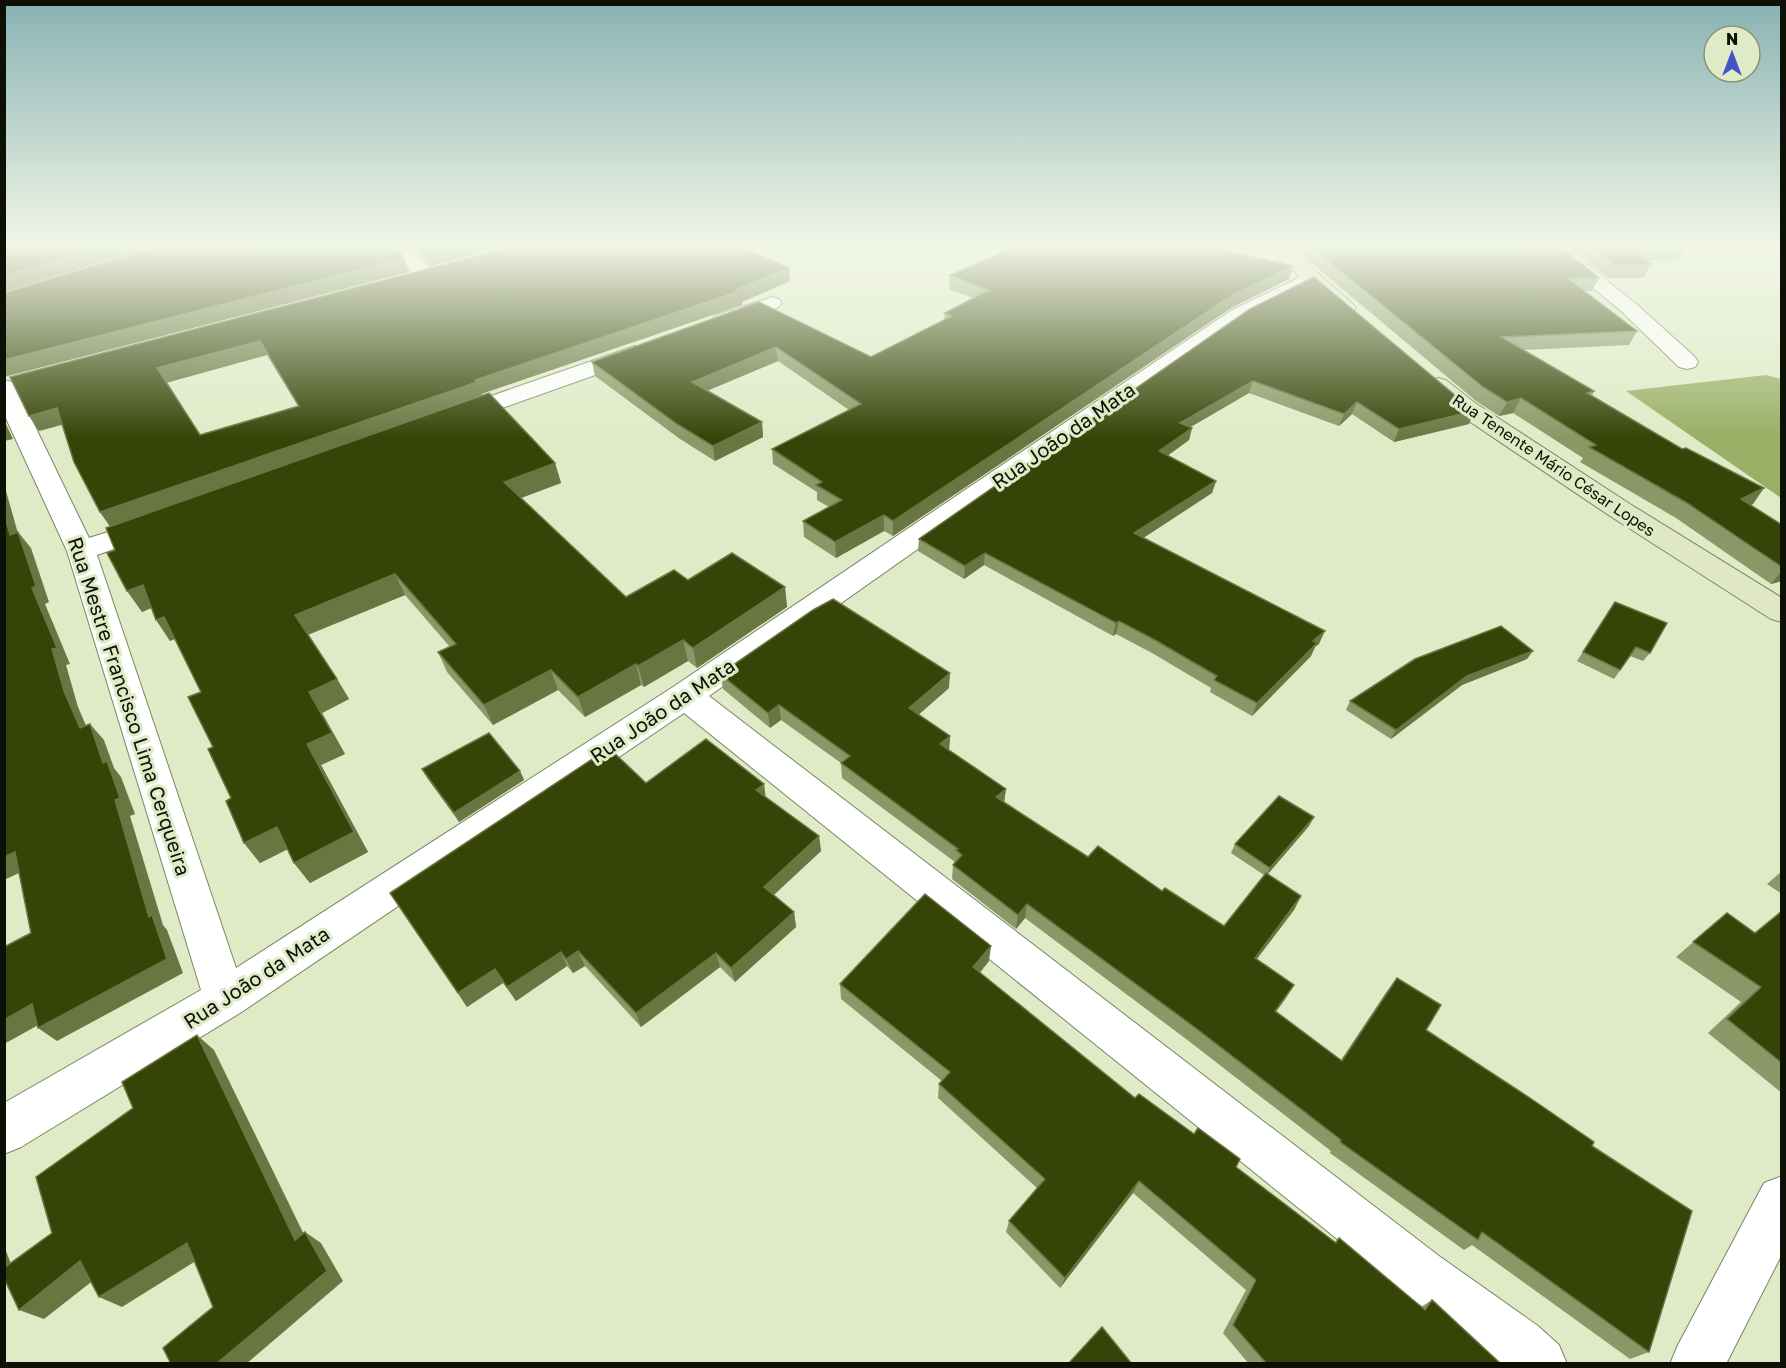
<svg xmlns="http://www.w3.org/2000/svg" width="1786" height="1368" viewBox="0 0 1786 1368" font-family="'Golos Text',sans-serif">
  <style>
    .forest { fill: #99af65 }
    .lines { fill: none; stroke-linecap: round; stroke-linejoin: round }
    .street-casing { stroke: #7a8564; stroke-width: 2 }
    .secondary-casing { stroke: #7a8564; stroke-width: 2 }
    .street { fill: #fff; fill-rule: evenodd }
    .secondary { fill: #dfe7c4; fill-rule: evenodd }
    .wall { fill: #8a9868; fill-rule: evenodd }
    .shaded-wall { fill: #697641 }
    .building { fill: #364408; stroke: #697641; stroke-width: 1.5; fill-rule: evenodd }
    .labels { text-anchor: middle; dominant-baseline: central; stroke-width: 6; stroke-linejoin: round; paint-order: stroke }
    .far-street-label { font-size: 16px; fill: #0d1005; stroke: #dfebc7 }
    .street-label { font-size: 20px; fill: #0d1005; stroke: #dfebc7 }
  </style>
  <rect width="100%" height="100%" fill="#dfebc7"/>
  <polygon class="forest" points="1766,375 1781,379 1781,498 1626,391"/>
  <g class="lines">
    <g class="street-casing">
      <g id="street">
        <polygon points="391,246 410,246 436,276 433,280 419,280"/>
        <polygon points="1542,246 1563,246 1634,302 1695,357 1698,362 1695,367 1687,369 1679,367 1620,310"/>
        <polygon points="1311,272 1318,274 1321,278 1318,282 1246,318 709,696 1439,1256 1538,1326 1559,1345 1567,1364 1499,1364 1403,1292 684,713 240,1013 21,1147 4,1154 4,1103 201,990 67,551 4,414 4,380 12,382 16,387 89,538 155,517 165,519 169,525 165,531 97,555 236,968 673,687 1232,310"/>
        <polygon points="772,297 779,299 782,303 779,307 723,327 715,326 712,321 715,316"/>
        <polygon points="635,346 643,348 646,353 643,358 463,422 454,424 445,422 442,417 445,412"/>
        <polygon points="1782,1176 1782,1254 1726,1364 1670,1364 1678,1345 1764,1183"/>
      </g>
    </g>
    <g class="secondary-casing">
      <g id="secondary">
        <polygon points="1266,246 1287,246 1353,304 1356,308 1353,312 1346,314 1339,312"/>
        <polygon points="1438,378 1446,380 1475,403 1630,504 1782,598 1782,622 1771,619 1610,516 1457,413 1426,385 1430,380"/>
      </g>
    </g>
    <use href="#street" class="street"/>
    <use href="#secondary" class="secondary"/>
  </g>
  <g class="wall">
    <polygon points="413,246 507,246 431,266"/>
    <path d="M516,246L790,281L742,302V305L481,394L555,463L561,483L521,498L626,597L688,580L785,587L787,607L697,668L688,661L644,687L641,685L585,717L558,690L493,725L447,672L438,652L450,647L405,595L308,635L337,679L349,699L322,713L345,754L321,765L368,852L310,883L294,863L288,849L260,863L244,843L231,798L213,747L201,692L175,639L170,641L151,608L142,612L115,550L111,527L100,512L62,425L39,431ZM267,355L298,406L200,435L167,382Z"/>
    <polygon points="1305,246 1560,246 1599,278 1592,291 1585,291 1637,331 1629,345 1523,350 1594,391 1592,396 1753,504 1750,505 1782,525 1782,581 1771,584 1676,518 1580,462 1583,458 1513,413 1499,416 1476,401 1303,256"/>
    <polygon points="1567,246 1685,246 1686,247 1678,260 1647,261 1651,264 1643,278 1608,278"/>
    <polygon points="1232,252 1293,266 1289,279 1231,308 893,536 884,531 836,558 804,537 803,521 829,507 817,500 817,492 773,464 772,449 849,410 778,361 707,391 762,422 763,437 715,461 680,439 595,376 592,362 759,302 871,357 944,320 945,313 973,298 949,289 950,275"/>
    <polygon points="1250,309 1474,411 1469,424 1394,442 1352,414 1339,426 1249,393 1190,427 1192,428 1189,440 1167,456 1216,481 1212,493 1143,538 1319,644 1315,647 1311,656 1252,716 1210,692 1211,688 1152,653 1116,634 1113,636 984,565 964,579 918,551 919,539"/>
    <polygon points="1615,602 1650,653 1643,661 1630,656 1614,679 1577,661"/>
    <polygon points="1527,659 1462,685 1391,739 1346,710 1350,701"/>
    <polygon points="720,674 949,688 918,715 950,736 949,750 1006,789 1004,802 1088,857 1162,891 1224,926 1264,875 1231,853 1235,844 1309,826 1268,874 1301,896 1294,910 1256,960 1294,985 1276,1011 1341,1060 1387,991 1397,978 1426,1030 1592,1146 1649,1352 1630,1359 1472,1245 1464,1250 1330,1153 1331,1151 1190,1042 1025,918 1016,929 952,879 953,865 955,862 842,778 841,763 781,720 770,728 723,689"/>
    <polygon points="422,769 520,771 524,780 459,822 427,778"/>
    <polygon points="646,783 764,784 765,797 819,836 821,851 774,895 794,912 796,927 735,982 720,967 641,1027 585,966 573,973 567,966 516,1001 503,983 467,1007 390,893"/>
    <polygon points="1782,871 1782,894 1767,884"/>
    <polygon points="1782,911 1782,1093 1708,1033 1741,1002 1676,957 1727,913 1755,933"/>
    <polygon points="989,961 980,973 1135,1098 1236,1167 1335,1242 1339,1238 1421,1307 1432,1300 1501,1364 1249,1364 1223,1333 1246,1290 1133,1193 1060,1288 1006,1232 1009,1221 1037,1188 938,1098 939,1084 942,1081 841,999 840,984"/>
  </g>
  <g class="shaded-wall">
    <polygon points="103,246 154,246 4,292 4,276"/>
    <polygon points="453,246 507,246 431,266 426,253"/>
    <polygon points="404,258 409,272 4,377 4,360"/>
    <polygon points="1293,266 1289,279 1231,308 893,536 893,521 1234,294"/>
    <polygon points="789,268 790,281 742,302 742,305 481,394 482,397 111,528 100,512 475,380 737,289"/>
    <polygon points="260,341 267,355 166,383 157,368"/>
    <polygon points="776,347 778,361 694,396 692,382"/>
    <polygon points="1253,381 1249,393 1177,435 1180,423"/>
    <polygon points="1521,398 1513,413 1499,416 1507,402"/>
    <polygon points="1357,402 1352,414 1339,426 1344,414"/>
    <polygon points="57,408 67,423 39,431 29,416"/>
    <polygon points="1474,411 1469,424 1394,442 1399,429"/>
    <polygon points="4,420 13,439 4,441"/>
    <polygon points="762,422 763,437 715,461 713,446"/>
    <polygon points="1192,428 1189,440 1156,464 1159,451"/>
    <polygon points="555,463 561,483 510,502 504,482"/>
    <polygon points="1216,481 1212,493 1131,546 1134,533"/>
    <polygon points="4,484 23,551 10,535 4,513"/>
    <polygon points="1764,488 1753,504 1730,514 1741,499"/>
    <polygon points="884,515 884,531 836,558 835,542"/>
    <polygon points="18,532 31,548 49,602 45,604 70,664 66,665 78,707 94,744 80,728 64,691 52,649 32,588"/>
    <polygon points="985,553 984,565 964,579 965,566"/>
    <polygon points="1782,571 1782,581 1771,584"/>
    <polygon points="395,574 405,595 307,635 295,615"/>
    <polygon points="143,585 158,605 142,612 127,591"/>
    <polygon points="785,587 787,607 697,668 693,648"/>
    <polygon points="164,617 179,637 170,641 156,620"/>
    <polygon points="1119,621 1116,634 1113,636 1116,623"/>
    <polygon points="1325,631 1319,644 1315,647 1311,656 1252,716 1257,703 1313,641"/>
    <polygon points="683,640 688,661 644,687 638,666"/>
    <polygon points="1533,651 1527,659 1462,685 1391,739 1396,730 1467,676"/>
    <polygon points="636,664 641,685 585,717 578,697"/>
    <polygon points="551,670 558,690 493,725 484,705"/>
    <polygon points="950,673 949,688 909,723 909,708"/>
    <polygon points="337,679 349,699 322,713 345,754 321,765 368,852 310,883 294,863 307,744 309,692"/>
    <polygon points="779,705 781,720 770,728 768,713"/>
    <polygon points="90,724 104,740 114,768 121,777 135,814 130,816 163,925 167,930 183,973 57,1041 38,1028 149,917 115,800"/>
    <polygon points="950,736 949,751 940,744"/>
    <polygon points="520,771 524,780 459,822 454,813"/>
    <polygon points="764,784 766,800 756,790"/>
    <polygon points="1006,789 1004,803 996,797"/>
    <polygon points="1314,817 1309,826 1266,876 1270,868"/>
    <polygon points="277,827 292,847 260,863 244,843"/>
    <polygon points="819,836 821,851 767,901 764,887"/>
    <polygon points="15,852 32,867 4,880 4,857"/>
    <polygon points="1301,896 1294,910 1247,972 1255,958"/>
    <polygon points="1027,904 1025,918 1016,929 1018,915"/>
    <polygon points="794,912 796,927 735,982 731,968"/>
    <polygon points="991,946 989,961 971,982 973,967"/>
    <polygon points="578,951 585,966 573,973 566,959"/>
    <polygon points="561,952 567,966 516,1001 507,987"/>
    <polygon points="716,953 720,967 641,1027 636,1013"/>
    <polygon points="495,969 503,983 467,1007 458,993"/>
    <polygon points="1294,985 1286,998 1268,1023 1275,1011"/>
    <polygon points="32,1004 51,1018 4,1044 4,1020"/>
    <polygon points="197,1035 214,1050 312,1251 295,1240"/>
    <polygon points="1139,1181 1133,1193 1060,1288 1065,1278"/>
    <polygon points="305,1232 321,1243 343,1281 246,1364 216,1364"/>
    <polygon points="187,1243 207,1254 122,1307 99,1297"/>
    <polygon points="4,1246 15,1274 4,1282"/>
    <polygon points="80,1261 104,1272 44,1319 19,1310"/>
  </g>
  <g class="building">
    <polygon points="4,246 103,246 4,276"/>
    <polygon points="159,246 394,246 404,258 4,360 4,293"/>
    <polygon points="420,246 453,246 426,253"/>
    <path d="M516,246H740L789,268L737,289L740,291L475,380L477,382L100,512L74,462L57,408L29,416L10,377ZM260,341L299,406L200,435L157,368Z"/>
    <polygon points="1013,246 1214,246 1232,252 1293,266 1234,294 893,521 884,515 835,542 803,521 842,500 816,485 822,482 772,449 861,404 776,347 692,382 762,422 713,446 677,424 592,362 759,302 871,357 952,316 945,313 989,290 950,275 995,256"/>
    <polygon points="1310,246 1560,246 1599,278 1567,278 1637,331 1501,337 1594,391 1587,393 1682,449 1686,448 1764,488 1741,499 1782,525 1782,567 1687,503 1589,447 1596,445 1521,398 1507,402 1483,387"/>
    <polygon points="1590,246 1685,246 1686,247 1636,249 1646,256 1640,256 1651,264 1615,265"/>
    <polygon points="1314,277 1474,411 1399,429 1357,402 1344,414 1253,381 1180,423 1192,428 1159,451 1216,481 1134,533 1325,631 1313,641 1317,643 1257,703 1214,680 1217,676 1155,640 1119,621 1116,623 985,553 965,566 919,539 1250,309"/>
    <polygon points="489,393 555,463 504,482 626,597 674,570 688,580 732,553 785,587 693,648 683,640 638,666 636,664 578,697 551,670 484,705 438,652 456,644 395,574 295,615 337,679 309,692 332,733 307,744 354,832 294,863 277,827 244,843 226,801 231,798 208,749 213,747 188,697 201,692 164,617 156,620 143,585 127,591 107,553 115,550 106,528"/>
    <polygon points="4,513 10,535 18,532 36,586 32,588 57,648 52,649 64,691 80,728 90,724 103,763 107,761 120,798 115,800 149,917 152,915 167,959 38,1028 32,1004 4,1020 4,947 31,933 15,852 4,857"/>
    <polygon points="833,599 950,673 909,708 950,736 940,744 1006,789 996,797 1088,857 1098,846 1162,891 1165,888 1224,926 1266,873 1301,896 1255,958 1294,985 1275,1011 1342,1061 1397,978 1441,1005 1426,1030 1530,1098 1594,1142 1592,1146 1692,1211 1649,1352 1482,1232 1478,1240 1340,1142 1341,1140 1197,1029 1027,904 1018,915 953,865 962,855 956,850 958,849 841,763 850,756 779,705 768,713 720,674 813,610"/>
    <polygon points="1615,602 1667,623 1650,653 1636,647 1620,670 1583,652"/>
    <polygon points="1501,626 1533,651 1467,676 1396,730 1350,701 1415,659"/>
    <polygon points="489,733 520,771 454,813 422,769"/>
    <polygon points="706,739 764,784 756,790 819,836 764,887 794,912 731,968 716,953 636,1013 578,951 566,959 561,952 507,987 495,969 458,993 390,893 609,748 646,783"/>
    <polygon points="1279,796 1314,817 1270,868 1235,844"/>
    <polygon points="925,894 991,946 973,967 1135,1098 1139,1094 1194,1134 1198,1128 1240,1159 1236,1167 1336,1243 1339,1238 1425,1310 1432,1300 1501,1364 1267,1364 1233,1325 1256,1280 1139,1181 1065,1278 1009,1221 1045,1179 939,1084 950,1072 840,984"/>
    <polygon points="1782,911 1782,1063 1727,1019 1761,987 1693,942 1727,913 1755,933"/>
    <polygon points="197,1035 295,1240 305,1232 327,1271 216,1364 171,1364 163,1348 213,1307 187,1243 99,1297 80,1261 19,1310 4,1278 4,1268 52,1233 36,1177 133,1108 122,1082"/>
    <polygon points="1102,1327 1132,1364 1068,1364"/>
  </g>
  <linearGradient id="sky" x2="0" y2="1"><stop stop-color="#88b2b3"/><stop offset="0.56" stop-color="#f1f6e6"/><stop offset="1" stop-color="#f1f6e6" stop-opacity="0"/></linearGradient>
  <rect width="1786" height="438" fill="url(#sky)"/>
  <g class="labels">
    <g class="far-street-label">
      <text transform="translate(1554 465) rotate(34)">Rua Tenente Mário César Lopes</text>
    </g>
    <g class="street-label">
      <text transform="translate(1063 435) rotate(-35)">Rua João da Mata</text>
      <text transform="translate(130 706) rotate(72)">Rua Mestre Francisco Lima Cerqueira</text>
      <text transform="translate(662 710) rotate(-34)">Rua João da Mata</text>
      <text transform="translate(256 977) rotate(-33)">Rua João da Mata</text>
    </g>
  </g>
  <rect width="1786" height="1368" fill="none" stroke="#0d1005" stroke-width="12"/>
  <g transform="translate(1732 54)"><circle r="28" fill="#dfebc7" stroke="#8b9379" stroke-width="1.5"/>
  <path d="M0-4.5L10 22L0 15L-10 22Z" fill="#4454c8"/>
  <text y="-9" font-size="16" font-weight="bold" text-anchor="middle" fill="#0d1005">N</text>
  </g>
</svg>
